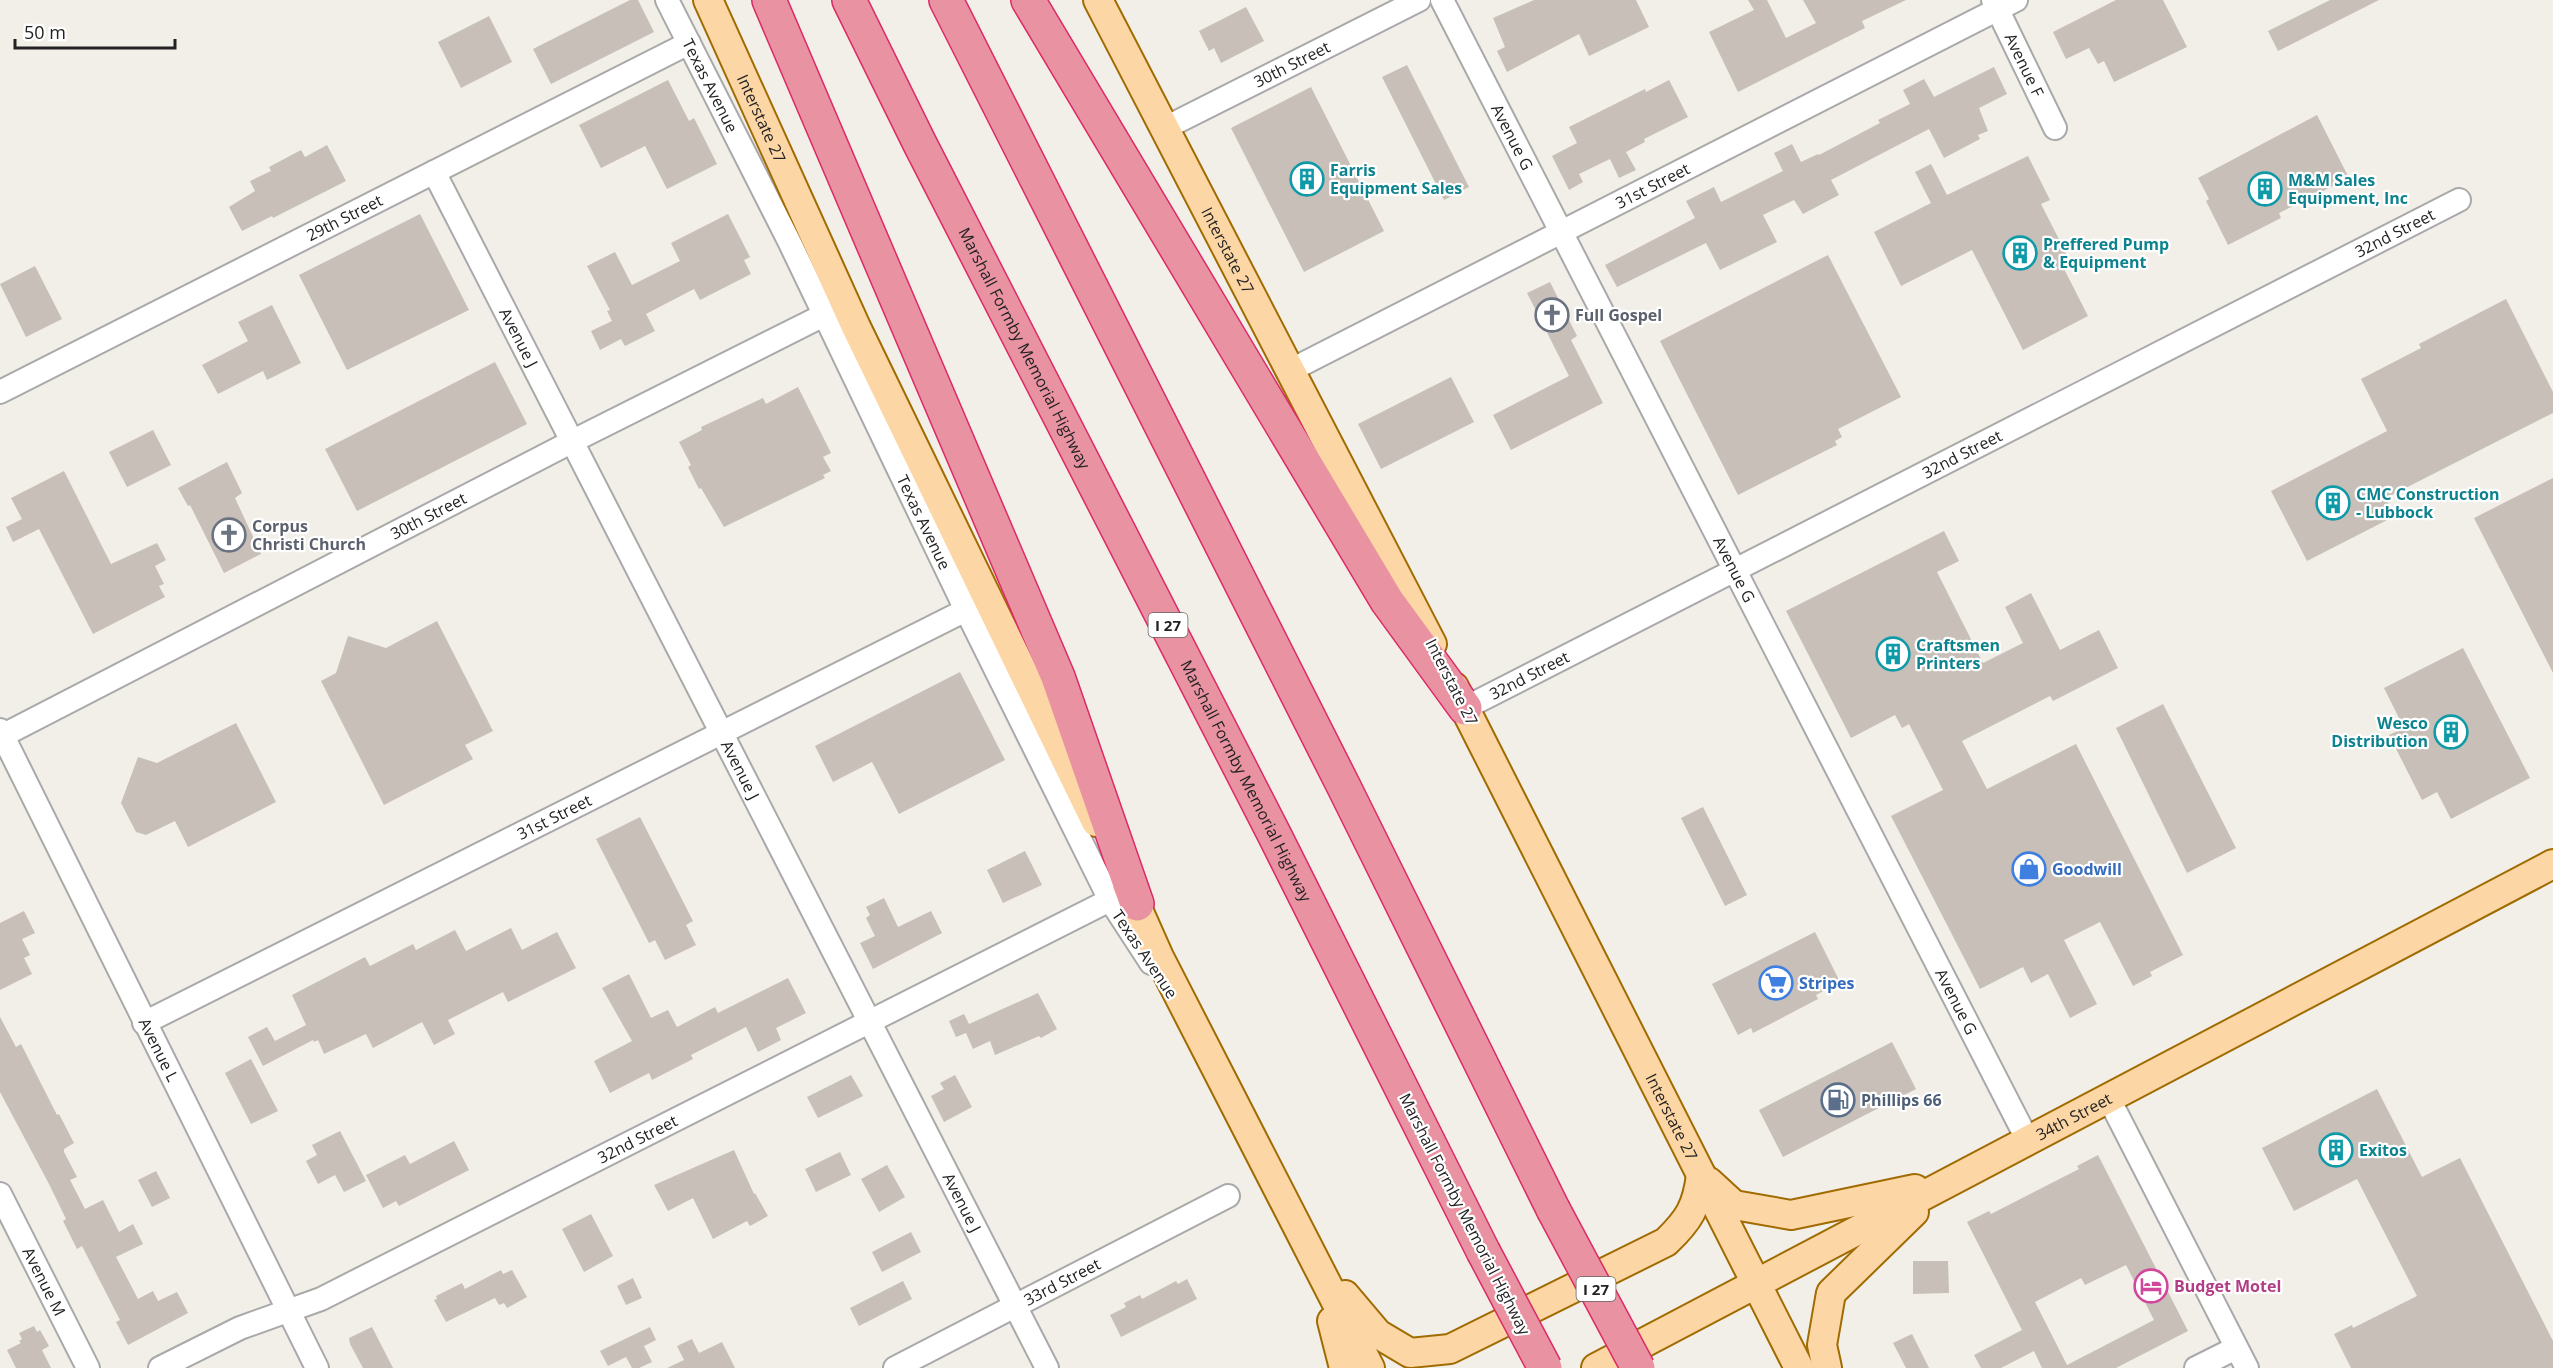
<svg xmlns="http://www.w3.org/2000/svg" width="2553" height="1368" viewBox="0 0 2553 1368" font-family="'Open Sans',sans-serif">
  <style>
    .building { fill: #c7bfb8; fill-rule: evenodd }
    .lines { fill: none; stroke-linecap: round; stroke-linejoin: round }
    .minor-casing { stroke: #a9a9a9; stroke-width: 26 }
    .major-casing { stroke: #a06b00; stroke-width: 32 }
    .highway-casing { stroke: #dc2a67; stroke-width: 36 }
    .minor { stroke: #fff; stroke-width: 22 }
    .major { stroke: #fcd6a4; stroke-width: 28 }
    .highway { stroke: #e892a2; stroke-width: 33 }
    .highway-bridge-casing { stroke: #dc2a67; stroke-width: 36; stroke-linecap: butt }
    .highway-bridge { stroke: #e892a2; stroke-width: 33 }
    .labels { text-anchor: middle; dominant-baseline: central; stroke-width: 4.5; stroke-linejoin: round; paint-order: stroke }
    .shield { fill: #fff; stroke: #646464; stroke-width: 1.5 }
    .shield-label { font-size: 15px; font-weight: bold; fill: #222 }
    .street-label { font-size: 16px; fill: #222; stroke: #fff }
    .culture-label { font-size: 16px; font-weight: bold; fill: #0d838f; stroke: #fff; text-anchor: start }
    .worship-label { font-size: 16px; font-weight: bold; fill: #5b616d; stroke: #fff; text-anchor: start }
    .shop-label { font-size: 16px; font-weight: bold; fill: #366cbe; stroke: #fff; text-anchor: start }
    .service-label { font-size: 16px; font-weight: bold; fill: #4e5e75; stroke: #fff; text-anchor: start }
    .hotel-label { font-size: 16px; font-weight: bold; fill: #b23c85; stroke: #fff; text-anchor: start }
  </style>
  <rect width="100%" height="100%" fill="#f2efe9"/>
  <g class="building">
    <polygon points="630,0 638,0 654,32 551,84 533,49"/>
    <polygon points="1534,0 1636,0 1649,27 1589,56 1579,34 1507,72 1497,51 1505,47 1493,18"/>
    <polygon points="1748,0 1767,0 1786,38 1816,23 1803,0 1906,0 1862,21 1865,28 1738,92 1709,32 1754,10"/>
    <polygon points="2116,0 2163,0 2187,47 2114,82 2104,61 2098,64 2089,48 2066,59 2053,32"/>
    <polygon points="2330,0 2379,0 2278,51 2268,31"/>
    <polygon points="1246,7 1264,41 1221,63 1214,48 1209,51 1199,31"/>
    <polygon points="489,16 512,62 461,88 438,42"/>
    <polygon points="1407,65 1469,187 1444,200 1382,77"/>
    <polygon points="1994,67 2007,94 1979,108 1988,131 1978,135 1980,139 1944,158 1929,129 1831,180 1839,195 1803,214 1794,200 1763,215 1777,242 1720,270 1706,243 1617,287 1605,265 1695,218 1686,201 1714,187 1721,202 1783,171 1774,153 1792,144 1801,162 1818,154 1819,155 1880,123 1878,120 1910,104 1903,90 1924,79 1934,97"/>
    <polygon points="668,80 689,121 694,118 717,164 667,189 645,146 601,168 579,125"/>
    <polygon points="1669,80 1688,117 1644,139 1645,142 1626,152 1636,170 1619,178 1610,159 1579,174 1583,182 1569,190 1552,156 1577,143 1569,127 1645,89 1646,92"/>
    <polygon points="1311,87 1384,231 1304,272 1231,128"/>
    <polygon points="2317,115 2349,178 2279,213 2281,218 2228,245 2206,201 2209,199 2198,178"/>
    <polygon points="327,145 346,181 273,218 272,216 242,231 229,207 255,191 250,181 271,171 269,167 301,150 305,157"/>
    <polygon points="2028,156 2050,200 2041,204 2068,257 2060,261 2088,316 2023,350 1972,250 1901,286 1874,232 1931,203 1915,172 1931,164 1947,195"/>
    <polygon points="420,214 469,310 347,370 299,275"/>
    <polygon points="728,214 750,257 744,260 751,274 700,300 694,289 646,314 655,331 625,346 621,339 600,350 591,331 612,321 607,311 610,310 587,266 615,252 632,285 680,261 671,243"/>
    <polygon points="1828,255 1901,397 1838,429 1842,437 1835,441 1837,445 1738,495 1660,341"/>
    <polygon points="35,266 62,319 26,337 0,284"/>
    <polygon points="1550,282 1577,336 1571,340 1603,403 1511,450 1493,415 1569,376 1527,293"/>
    <polygon points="2506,299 2553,392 2553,413 2386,498 2395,516 2307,561 2271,491 2387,431 2361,379 2421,348 2419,344"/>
    <polygon points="272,305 301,363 267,380 263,371 218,394 202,365 248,341 238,322"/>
    <polygon points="495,362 527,424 357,511 325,449"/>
    <polygon points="1451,377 1474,422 1381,469 1358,424"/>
    <polygon points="798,387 831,453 823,457 831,471 823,475 825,478 724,527 701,488 699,489 688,467 691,465 679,442 702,430 701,427 763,398 766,404"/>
    <polygon points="153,430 171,465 127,487 109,452"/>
    <polygon points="227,462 242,493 235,498 261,554 224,573 190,505 188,506 178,488"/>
    <polygon points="64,471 111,564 157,543 166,560 155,566 164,584 159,586 165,597 93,634 39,529 13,542 6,527 22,519 11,498"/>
    <polygon points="2553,478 2553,673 2474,518"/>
    <polygon points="1944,531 1959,561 1937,572 1983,663 2023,643 2005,607 2031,593 2060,650 2099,630 2118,668 2053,701 2050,696 1962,741 1987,789 2076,744 2183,955 2150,972 2152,976 2133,986 2100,922 2064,940 2097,1004 2070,1018 2048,974 2031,983 2023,967 1980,989 1891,816 1943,790 1909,724 1902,728 1895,715 1851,738 1786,611"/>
    <polygon points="437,621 493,731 465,745 473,759 384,805 321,681 336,673 348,636 386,648"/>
    <polygon points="2463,648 2530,778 2451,819 2437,792 2422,800 2389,735 2404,728 2384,688"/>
    <polygon points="960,672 1005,760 899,814 872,762 833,782 815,746"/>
    <polygon points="2163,704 2236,848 2187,873 2116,728"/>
    <polygon points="236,723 276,802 188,847 175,821 146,835 136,832 121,803 138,757 157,763"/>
    <polygon points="1703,807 1747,895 1725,906 1681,818"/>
    <polygon points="640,817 693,921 686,925 696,945 665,960 655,940 649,943 596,839"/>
    <polygon points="1025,851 1042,885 1003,903 987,870"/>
    <polygon points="884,898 898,927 931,911 942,933 873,969 860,943 875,936 866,918 870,915 866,907"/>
    <polygon points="24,911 35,933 22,939 30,955 24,958 32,974 0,990 0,923"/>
    <polygon points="511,928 522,950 557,932 576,968 508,1002 503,992 448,1020 455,1034 434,1045 422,1022 373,1048 366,1034 324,1054 318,1040 314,1042 313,1040 263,1066 248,1037 267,1027 275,1041 306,1025 292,995 365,957 370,966 413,944 416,950 455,930 466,951"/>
    <polygon points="1815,932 1840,982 1816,995 1818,999 1753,1033 1751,1028 1738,1035 1712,984"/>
    <polygon points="629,974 651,1018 668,1010 677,1027 715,1007 718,1013 788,978 806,1013 776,1028 781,1040 758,1052 746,1027 691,1055 693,1059 652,1080 649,1073 610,1093 594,1061 632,1041 602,988"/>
    <polygon points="1038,993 1057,1029 1041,1038 1039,1036 995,1055 990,1041 973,1049 966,1033 956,1037 949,1021 964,1014 969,1024"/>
    <polygon points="0,1017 16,1047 21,1044 57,1115 59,1114 74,1143 64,1149 64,1152 77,1177 70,1180 85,1209 103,1200 119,1232 133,1224 143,1244 116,1257 138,1299 153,1291 158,1301 177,1292 188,1313 128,1345 116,1322 120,1320 82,1246 77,1249 63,1221 66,1219 49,1184 0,1092"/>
    <polygon points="1892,1042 1916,1089 1783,1157 1759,1110"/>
    <polygon points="251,1059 278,1111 251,1124 225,1073"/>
    <polygon points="851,1075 863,1096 818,1118 807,1097"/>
    <polygon points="955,1075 972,1107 944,1122 931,1096 944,1089 940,1083"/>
    <polygon points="2377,1089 2422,1177 2460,1158 2553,1341 2553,1368 2351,1368 2334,1334 2352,1325 2353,1328 2417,1296 2357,1179 2294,1211 2262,1148"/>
    <polygon points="340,1131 366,1181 344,1192 335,1175 318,1184 306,1161 317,1155 312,1145"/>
    <polygon points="454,1141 469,1170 399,1206 396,1201 383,1208 366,1175 405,1155 410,1164"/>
    <polygon points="734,1150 754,1194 755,1193 768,1216 750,1226 747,1221 713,1239 693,1198 668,1211 654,1185"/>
    <polygon points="840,1152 851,1175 816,1192 805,1169"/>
    <path d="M2098,1155L2188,1331L2116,1368H2042L2034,1351L2001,1368H1981L1974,1355L2022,1330L1967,1222L1989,1211L1991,1214L2079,1169L2077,1166ZM2126,1265L2154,1320L2067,1365L2035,1302L2081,1278L2085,1285Z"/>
    <polygon points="887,1165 905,1197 879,1212 861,1179"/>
    <polygon points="156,1171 170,1198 152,1207 138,1180"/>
    <polygon points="591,1214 613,1256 584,1272 562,1229"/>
    <polygon points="911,1232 921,1252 882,1272 872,1252"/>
    <polygon points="1913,1261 1948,1261 1949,1293 1913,1294"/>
    <polygon points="501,1270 503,1274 512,1270 527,1297 507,1308 504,1303 499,1305 495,1298 446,1322 434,1300 437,1299 436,1296 462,1283 465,1289"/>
    <polygon points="633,1278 642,1298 626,1305 617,1286"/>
    <polygon points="1187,1279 1197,1299 1121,1337 1110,1315 1126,1307 1124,1303 1140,1295 1142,1299 1176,1281 1178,1284"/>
    <polygon points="903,1281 912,1299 859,1326 850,1308"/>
    <polygon points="34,1326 37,1332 40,1330 49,1346 42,1350 51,1368 16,1368 7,1350 21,1343 19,1341 22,1339 19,1333"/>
    <polygon points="372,1327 393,1368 363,1368 350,1344 349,1338"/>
    <polygon points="650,1327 656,1340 644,1346 652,1362 639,1368 632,1368 626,1357 608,1366 600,1351"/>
    <polygon points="1912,1334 1929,1368 1906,1368 1893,1343"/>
    <polygon points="692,1339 699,1353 722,1342 735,1368 667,1368 684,1360 677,1346"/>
  </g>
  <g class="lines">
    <g class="minor-casing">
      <g id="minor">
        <path id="s1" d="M667,0L789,241L966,610L1110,900L1151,963"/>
        <path id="s2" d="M1442,0L2027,1139"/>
        <path id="s3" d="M1993,0L2055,128"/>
        <path id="s4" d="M1165,128L1419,0"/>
        <path id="s5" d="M434,172L1047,1368"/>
        <path id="s6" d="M1289,371L2016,0"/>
        <path id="s7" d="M0,392L689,43"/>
        <path id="s8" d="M1465,708L2459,200"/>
        <path id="s9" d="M0,730L317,1368"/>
        <path id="s10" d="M0,737L573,441L824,315"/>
        <path id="s11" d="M144,1023L966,610"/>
        <polyline points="2108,1097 2247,1368"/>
        <path id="s12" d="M0,1194L88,1368"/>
        <path id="s13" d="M160,1368L240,1328L321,1299L1110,900"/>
        <path id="s14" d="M895,1368L1228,1196"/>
        <polyline points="2196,1368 2236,1348"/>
      </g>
    </g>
    <g class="major-casing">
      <g id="major">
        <path id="s15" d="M708,0L856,327L1096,822"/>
        <path id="s16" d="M1098,0L1432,644"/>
        <path id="s17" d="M1454,687L1799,1368"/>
        <polyline points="1127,885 1159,957 1370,1368"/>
        <polyline points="1709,1182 1734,1205 1791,1215 1915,1189"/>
        <path d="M1345,1295L1378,1334L1410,1353L1450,1349L1666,1242C1689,1220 1697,1207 1701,1175"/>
        <polyline points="1332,1321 1344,1368"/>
        <path id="s18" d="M1596,1368L2553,864"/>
        <polyline points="1827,1368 1822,1345 1831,1293 1914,1212"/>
      </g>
    </g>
    <g class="highway-casing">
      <g id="highway">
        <polyline points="769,0 1058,677 1137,904"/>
        <path id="s19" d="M849,0L920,144L1274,834L1483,1251"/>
        <polyline points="946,0 1344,787 1553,1209"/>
        <polyline points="1028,0 1387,601 1465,708"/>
      </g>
    </g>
    <use href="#minor" class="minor"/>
    <use href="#major" class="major"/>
    <use href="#highway" class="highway"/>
    <g class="highway-bridge-casing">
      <g id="highway-bridge">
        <polyline points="1553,1209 1638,1368"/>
        <polyline points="1483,1251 1545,1368"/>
      </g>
    </g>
    <use href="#highway-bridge" class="highway-bridge"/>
  </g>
  <defs>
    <g id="building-ring" transform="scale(1.725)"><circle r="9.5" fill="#fff" stroke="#0f9aa8" stroke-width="1.5"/><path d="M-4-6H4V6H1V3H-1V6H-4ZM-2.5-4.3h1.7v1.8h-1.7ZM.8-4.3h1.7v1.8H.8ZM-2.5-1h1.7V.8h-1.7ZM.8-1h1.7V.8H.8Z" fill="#0f9aa8"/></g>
    <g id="church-ring" transform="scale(1.725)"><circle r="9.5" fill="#fff" stroke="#6b7280" stroke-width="1.5"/><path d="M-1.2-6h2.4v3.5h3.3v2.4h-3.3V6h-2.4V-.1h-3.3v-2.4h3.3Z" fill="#6b7280"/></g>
    <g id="shop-ring" transform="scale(1.725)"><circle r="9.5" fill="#fff" stroke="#3f7fe0" stroke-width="1.5"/><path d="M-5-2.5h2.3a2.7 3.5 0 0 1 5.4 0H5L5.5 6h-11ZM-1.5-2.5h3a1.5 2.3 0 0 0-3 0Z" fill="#3f7fe0"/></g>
    <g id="supermarket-ring" transform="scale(1.725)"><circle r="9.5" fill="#fff" stroke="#3f7fe0" stroke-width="1.5"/><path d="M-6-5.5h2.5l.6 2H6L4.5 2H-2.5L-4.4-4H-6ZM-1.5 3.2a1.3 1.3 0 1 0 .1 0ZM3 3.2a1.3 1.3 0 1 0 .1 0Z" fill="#3f7fe0"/></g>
    <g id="fuel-ring" transform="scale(1.725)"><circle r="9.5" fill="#fff" stroke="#5c6f8a" stroke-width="1.5"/><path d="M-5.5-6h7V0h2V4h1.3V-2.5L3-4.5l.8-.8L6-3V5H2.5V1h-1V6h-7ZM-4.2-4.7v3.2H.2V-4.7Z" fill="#5c6f8a"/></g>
    <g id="hotel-ring" transform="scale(1.725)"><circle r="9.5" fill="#fff" stroke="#d1479c" stroke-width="1.5"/><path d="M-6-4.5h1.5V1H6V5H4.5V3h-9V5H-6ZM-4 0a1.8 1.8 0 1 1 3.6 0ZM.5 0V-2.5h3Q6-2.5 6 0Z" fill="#d1479c"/></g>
  </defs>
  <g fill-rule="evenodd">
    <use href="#building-ring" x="1307" y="179"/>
    <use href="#building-ring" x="2265" y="189"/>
    <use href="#building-ring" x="2020" y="253"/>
    <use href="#church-ring" x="1552" y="315"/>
    <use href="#building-ring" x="2333" y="503"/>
    <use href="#church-ring" x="229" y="535"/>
    <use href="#building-ring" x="1893" y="654"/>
    <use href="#building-ring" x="2451" y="732"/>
    <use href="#shop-ring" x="2029" y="869"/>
    <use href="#supermarket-ring" x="1776" y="983"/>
    <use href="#fuel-ring" x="1838" y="1100"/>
    <use href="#building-ring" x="2336" y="1150"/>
    <use href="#hotel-ring" x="2151" y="1286"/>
  </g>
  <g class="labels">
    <g class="shield">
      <rect x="1148.5" y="613" width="39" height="24" rx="4.5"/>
      <rect x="1576.5" y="1277" width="39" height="24" rx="4.5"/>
    </g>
    <g class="shield-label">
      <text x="1168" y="625">I 27</text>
      <text x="1596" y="1289">I 27</text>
    </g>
    <g class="street-label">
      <text stroke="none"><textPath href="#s4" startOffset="142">30th Street</textPath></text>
      <text stroke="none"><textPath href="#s3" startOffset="72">Avenue F</textPath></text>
      <text stroke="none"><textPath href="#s1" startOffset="96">Texas Avenue</textPath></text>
      <text stroke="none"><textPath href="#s15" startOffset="130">Interstate 27</textPath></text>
      <text stroke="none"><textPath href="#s2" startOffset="154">Avenue G</textPath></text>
      <text stroke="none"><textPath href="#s6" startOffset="408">31st Street</textPath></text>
      <text stroke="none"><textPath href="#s7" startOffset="386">29th Street</textPath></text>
      <text stroke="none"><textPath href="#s8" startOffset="1044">32nd Street</textPath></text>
      <text stroke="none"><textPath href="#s16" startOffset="282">Interstate 27</textPath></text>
      <text stroke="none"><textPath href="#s5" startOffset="186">Avenue J</textPath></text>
      <text stroke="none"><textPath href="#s19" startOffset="390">Marshall Formby Memorial Highway</textPath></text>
      <text stroke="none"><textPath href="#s8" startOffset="558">32nd Street</textPath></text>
      <text stroke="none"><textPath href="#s10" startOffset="482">30th Street</textPath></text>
      <text stroke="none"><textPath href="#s1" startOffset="582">Texas Avenue</textPath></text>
      <text stroke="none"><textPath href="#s2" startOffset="640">Avenue G</textPath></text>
      <text stroke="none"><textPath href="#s8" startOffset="72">32nd Street</textPath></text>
      <text transform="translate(1452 682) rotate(63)">Interstate 27</text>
      <text stroke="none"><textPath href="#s5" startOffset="672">Avenue J</textPath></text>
      <text stroke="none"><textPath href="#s19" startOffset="876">Marshall Formby Memorial Highway</textPath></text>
      <text stroke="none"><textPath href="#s11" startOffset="459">31st Street</textPath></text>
      <text transform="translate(1145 954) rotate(56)">Texas Avenue</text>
      <text stroke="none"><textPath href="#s2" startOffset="1126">Avenue G</textPath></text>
      <text stroke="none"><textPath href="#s9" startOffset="357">Avenue L</textPath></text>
      <text stroke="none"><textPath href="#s18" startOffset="540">34th Street</textPath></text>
      <text stroke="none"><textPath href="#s17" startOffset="482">Interstate 27</textPath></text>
      <text stroke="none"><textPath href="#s13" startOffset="530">32nd Street</textPath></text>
      <text stroke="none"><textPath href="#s5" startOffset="1158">Avenue J</textPath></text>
      <text transform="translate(1465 1214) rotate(63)">Marshall Formby Memorial Highway</text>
      <text stroke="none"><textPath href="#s12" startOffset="98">Avenue M</textPath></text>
      <text stroke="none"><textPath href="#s14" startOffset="188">33rd Street</textPath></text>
    </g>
    <g class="culture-label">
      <text x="1330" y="170">Farris<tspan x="1330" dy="18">Equipment Sales</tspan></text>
      <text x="2288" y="180">M&amp;M Sales<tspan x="2288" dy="18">Equipment, Inc</tspan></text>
      <text x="2043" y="244">Preffered Pump<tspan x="2043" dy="18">&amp; Equipment</tspan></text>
      <text x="2356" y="494">CMC Construction<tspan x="2356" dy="18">- Lubbock</tspan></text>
      <text x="1916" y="645">Craftsmen<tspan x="1916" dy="18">Printers</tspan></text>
      <text x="2428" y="723" text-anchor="end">Wesco<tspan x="2428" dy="18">Distribution</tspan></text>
      <text x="2359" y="1150">Exitos</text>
    </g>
    <g class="worship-label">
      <text x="1575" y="315">Full Gospel</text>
      <text x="252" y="526">Corpus<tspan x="252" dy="18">Christi Church</tspan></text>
    </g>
    <g class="shop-label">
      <text x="2052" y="869">Goodwill</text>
      <text x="1799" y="983">Stripes</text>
    </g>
    <g class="service-label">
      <text x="1861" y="1100">Phillips 66</text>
    </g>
    <g class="hotel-label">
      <text x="2174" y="1286">Budget Motel</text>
    </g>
  </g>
  <path d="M15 39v9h160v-9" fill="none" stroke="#222222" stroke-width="3"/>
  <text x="24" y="39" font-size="18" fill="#222222" stroke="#ffffff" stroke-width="4.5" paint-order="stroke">50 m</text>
</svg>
